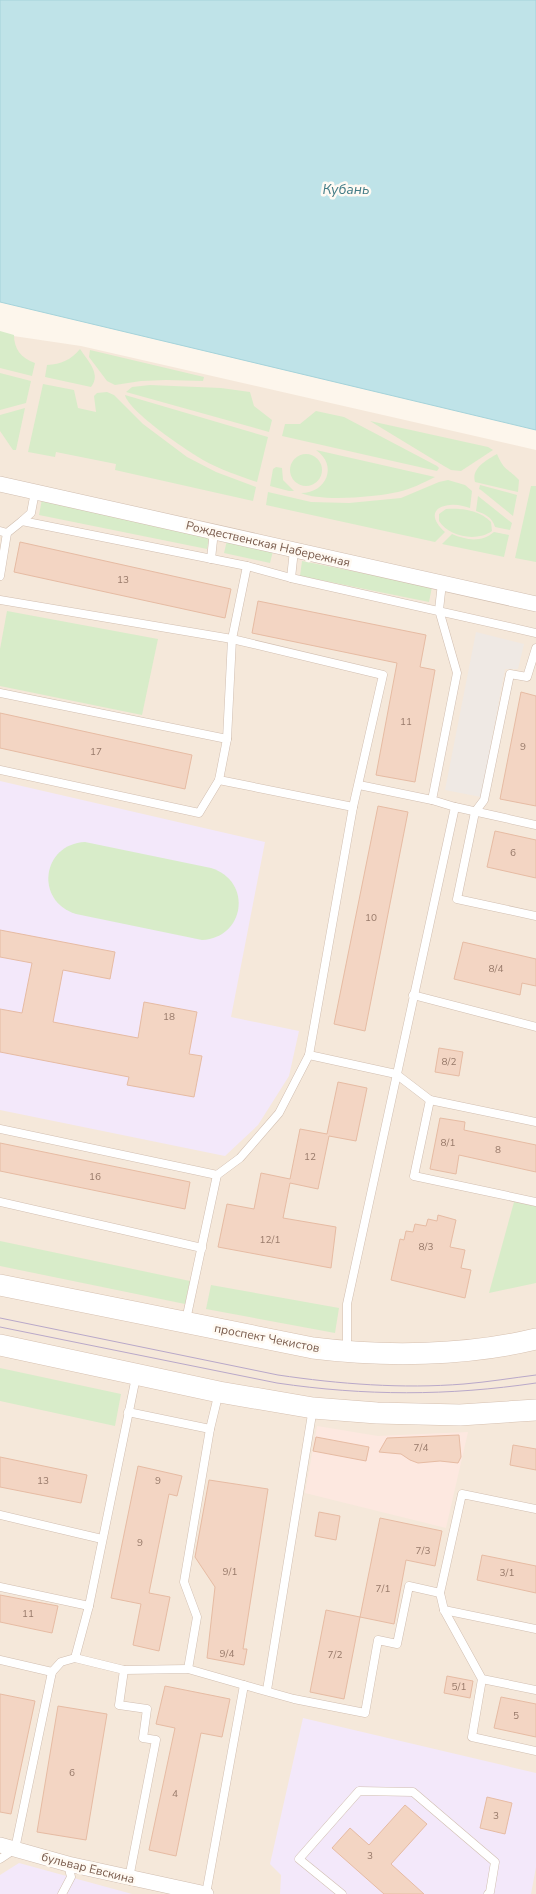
<svg xmlns="http://www.w3.org/2000/svg" width="536" height="1894" viewBox="0 0 536 1894" font-family="'Nunito Sans',sans-serif">
  <style>
    .residential { fill: #f5e8da }
    .commercial { fill: #fde8e0 }
    .industrial { fill: #efe9e4 }
    .education { fill: #f3e8fa }
    .green { fill: #d8ecc9 }
    .water { fill: #bfe3e8; stroke: #a5d3da }
    .building { fill: #f3d5c3; stroke: #e6bba3 }
    .lines { fill: none; stroke-linecap: round; stroke-linejoin: round }
    .service-casing { stroke: #d1beb0; stroke-width: 9 }
    .minor-casing { stroke: #d1beb0; stroke-width: 16 }
    .secondary-casing { stroke: #d6c0b0; stroke-width: 22 }
    .service { stroke: #fff; stroke-width: 8 }
    .minor { stroke: #fff; stroke-width: 15 }
    .secondary { stroke: #fff; stroke-width: 21 }
    .tram { stroke: #b9a8c9; stroke-width: 1 }
    .labels { text-anchor: middle; dominant-baseline: central; stroke-width: 5; stroke-linejoin: round; paint-order: stroke }
    .number-label { font-size: 10px; fill: #987a6a }
    .street-label { font-size: 12px; fill: #7a5c4d; stroke: #fffaf3 }
    .water-label { font-size: 14px; font-style: italic; fill: #437c86; stroke: #fffaf3 }
  </style>
  <rect width="100%" height="100%" fill="#fdf6ec"/>
  <polygon class="residential" points="0,334 81,346 536,450 536,1894 0,1894"/>
  <polygon class="commercial" points="317,1426 378,1436 468,1432 446,1528 305,1493"/>
  <polygon class="industrial" points="476,632 524,644 518,669 505,669 481,797 445,790"/>
  <g class="education">
    <polygon points="0,781 265,842 231,1017 299,1031 289,1076 258,1125 225,1156 0,1110"/>
    <polygon points="303,1718 536,1773 536,1867 531,1894 280,1894 281,1875 270,1864"/>
    <polygon points="19,1863 132,1894 0,1894 0,1875"/>
  </g>
  <g class="green">
    <path d="M0,331L14,335C14,349 21,358 35,363L32,376L0,368Z"/>
    <path d="M80,349C87,360 102,374 91,387L45,377L47,365C61,364 71,360 80,349Z"/>
    <polygon points="90,350 204,377 203,381 166,380 141,381 115,385 107,381 89,357"/>
    <polygon points="0,373 31,381 26,403 0,410"/>
    <polygon points="43,384 74,390 78,408 96,412 94,396 97,393 107,392 114,395 143,424 187,457 216,472 256,487 253,501 115,470 116,464 56,452 55,457 28,452"/>
    <polygon points="150,385 221,388 250,392 254,406 272,420 269,432 126,392 132,387"/>
    <path d="M125,395L268,437L257,482C239,476 219,469 203,460C186,450 129,412 125,395Z"/>
    <polygon points="25,408 16,450 13,450 0,431 0,415"/>
    <polygon points="316,411 344,417 437,466 439,468 437,471 282,436 285,424 300,424"/>
    <polygon points="370,421 488,447 493,450 461,471 451,470 444,466"/>
    <path d="M316,450L435,477C423,483 411,489 398,492C376,497 321,502 301,493C327,493 338,465 316,450Z"/>
    <path d="M497,454C504,471 508,468 519,480L518,492L475,482C471,468 487,460 497,454Z"/>
    <circle cx="306" cy="470" r="16"/>
    <polygon points="276,467 282,468 283,480 294,491 289,491 270,486 273,469"/>
    <path d="M448,480L465,485L472,491L470,508C463,506 457,504 450,505C429,507 432,521 445,532L435,542L266,505L268,492L311,502L349,503L401,498L439,482Z"/>
    <polygon points="480,485 517,495 513,516 481,490 479,489"/>
    <polygon points="531,486 536,486 536,562 515,558"/>
    <path d="M478,496L512,523L510,530L495,527C492,517 485,514 476,511Z"/>
    <polygon points="42,499 210,533 207,549 39,515"/>
    <path d="M446,509C462,508 479,510 491,522L492,531C477,542 449,537 439,521V514Z"/>
    <path d="M494,532L509,535L504,557L442,544L452,534C466,540 481,543 494,532Z"/>
    <polygon points="228,536 274,547 270,563 224,553"/>
    <polygon points="302,561 432,587 429,602 300,576"/>
    <polygon points="7,611 158,639 142,715 0,686 0,649"/>
    <path d="M85,842L211,868C253,881 245,938 202,940L76,914C34,901 42,844 85,842Z"/>
    <polygon points="514,1202 536,1206 536,1283 489,1293"/>
    <polygon points="0,1241 190,1281 185,1304 0,1266"/>
    <polygon points="211,1285 339,1308 335,1333 206,1309"/>
    <polygon points="0,1368 121,1394 115,1426 0,1401"/>
  </g>
  <polygon class="water" points="0,0 536,0 536,430 0,302"/>
  <g class="building">
    <polygon points="20,542 231,589 225,618 14,572"/>
    <polygon points="258,601 426,635 420,667 435,670 415,782 376,775 397,663 252,633"/>
    <polygon points="521,692 536,696 536,806 500,799"/>
    <polygon points="0,713 192,755 185,789 0,748"/>
    <polygon points="378,806 408,812 365,1031 334,1024"/>
    <polygon points="495,831 536,840 536,878 487,867"/>
    <polygon points="0,930 115,952 110,979 63,970 53,1022 138,1038 144,1002 197,1012 189,1054 202,1056 194,1097 127,1085 129,1077 0,1052 0,1009 22,1013 32,963 0,957"/>
    <polygon points="463,942 536,959 536,986 522,983 520,995 454,979"/>
    <polygon points="439,1048 463,1052 459,1076 435,1072"/>
    <polygon points="338,1082 367,1088 356,1141 329,1136 318,1189 290,1183 283,1218 336,1227 331,1268 218,1247 227,1204 254,1209 261,1173 290,1179 300,1129 327,1134"/>
    <polygon points="440,1118 465,1122 464,1130 536,1145 536,1172 459,1155 456,1174 430,1169"/>
    <polygon points="0,1143 190,1182 185,1209 0,1171"/>
    <polygon points="438,1215 456,1220 450,1247 465,1250 461,1268 471,1270 465,1298 391,1280 400,1239 404,1240 406,1231 413,1232 415,1224 426,1226 428,1219 437,1221"/>
    <polygon points="459,1435 461,1457 458,1463 440,1461 418,1463 410,1460 401,1454 379,1452 387,1438"/>
    <polygon points="316,1437 369,1447 366,1461 313,1451"/>
    <polygon points="513,1445 536,1449 536,1470 510,1465"/>
    <polygon points="0,1457 87,1475 81,1503 0,1487"/>
    <polygon points="138,1466 182,1476 177,1496 169,1494 149,1593 170,1597 159,1651 133,1645 141,1604 111,1598"/>
    <polygon points="209,1480 268,1489 243,1649 247,1649 244,1665 207,1658 215,1587 195,1557"/>
    <polygon points="319,1512 340,1516 336,1540 315,1536"/>
    <polygon points="380,1518 442,1531 435,1566 406,1560 394,1624 360,1617"/>
    <polygon points="482,1555 536,1566 536,1593 477,1580"/>
    <polygon points="0,1595 58,1606 52,1633 0,1622"/>
    <polygon points="326,1610 360,1617 344,1699 310,1692"/>
    <polygon points="447,1676 473,1681 470,1698 444,1693"/>
    <polygon points="165,1686 230,1699 222,1737 201,1733 176,1856 149,1850 175,1728 156,1724"/>
    <polygon points="0,1694 35,1701 11,1814 0,1812"/>
    <polygon points="501,1697 536,1704 536,1737 494,1728"/>
    <polygon points="58,1706 107,1714 86,1840 37,1832"/>
    <polygon points="487,1797 512,1803 505,1834 480,1828"/>
    <polygon points="405,1805 427,1824 391,1864 424,1894 384,1894 332,1848 350,1828 369,1845"/>
  </g>
  <g class="lines">
    <g class="service-casing">
      <g id="service">
        <polyline points="22,521 31,513 34,497 30,492"/>
        <polyline points="0,531 7,533 22,521 247,566 291,578 536,633"/>
        <polyline points="211,559 214,531"/>
        <polyline points="247,566 232,639 383,675 353,807 309,1055"/>
        <polyline points="0,576 7,533"/>
        <polyline points="291,578 294,550"/>
        <polyline points="0,600 232,639 227,739 219,780 199,813 0,770"/>
        <polyline points="536,648 527,677 510,674 484,800 475,812 457,899 536,916"/>
        <polyline points="0,693 227,739"/>
        <polyline points="219,780 353,807"/>
        <polyline points="359,785 432,800"/>
        <polyline points="455,807 536,825"/>
        <polyline points="413,995 536,1027"/>
        <polyline points="430,1100 414,1176 536,1202"/>
        <polyline points="0,1129 217,1175"/>
        <polyline points="0,1202 202,1248"/>
        <polyline points="186,1320 217,1175 240,1158 279,1113 309,1055 396,1074 430,1100 536,1122"/>
        <polyline points="347,1350 347,1304 455,807 432,800 457,673 439,610 442,583"/>
        <polyline points="128,1412 210,1429"/>
        <polyline points="536,1509 462,1494 440,1593 444,1610 482,1679 536,1690"/>
        <polyline points="0,1515 102,1539"/>
        <polyline points="0,1587 89,1606"/>
        <polyline points="444,1610 536,1629"/>
        <polyline points="75,1658 124,1670 119,1705 147,1709 143,1738 156,1740 129,1878"/>
        <polyline points="0,1660 52,1672"/>
        <polyline points="188,1669 197,1617 184,1582 210,1429 219,1392"/>
        <polyline points="124,1670 188,1669 244,1685"/>
        <polyline points="482,1679 472,1737 536,1751"/>
        <polyline points="267,1690 313,1408"/>
        <polyline points="0,1859 15,1849 52,1672 61,1662 75,1658 89,1606 136,1377"/>
        <polyline points="62,1894 71,1877 68,1864"/>
        <polyline points="206,1894 244,1685 294,1699 365,1713 378,1640 397,1644 409,1586 440,1593"/>
        <polyline points="342,1894 299,1859 359,1791 413,1792 495,1862 490,1892 488,1894"/>
      </g>
    </g>
    <g class="minor-casing">
      <g id="minor">
        <polyline points="0,484 536,604"/>
        <polyline points="0,1845 68,1864 206,1894"/>
      </g>
    </g>
    <g class="secondary-casing">
      <g id="secondary">
        <path d="M0,1285L313,1348C385,1357 466,1356 536,1339"/>
        <polyline points="0,1345 219,1392 313,1408 377,1413 460,1415 536,1410"/>
      </g>
    </g>
    <use href="#service" class="service"/>
    <use href="#minor" class="minor"/>
    <use href="#secondary" class="secondary"/>
    <g class="tram">
      <path d="M0,1318L278,1375C339,1384 402,1389 464,1384C488,1382 512,1378 536,1375"/>
      <path d="M0,1327L277,1383C365,1396 448,1396 536,1383"/>
    </g>
  </g>
  <g class="labels">
    <g class="number-label">
      <text x="123" y="580">13</text>
      <text x="406" y="722">11</text>
      <text x="523" y="747">9</text>
      <text x="96" y="752">17</text>
      <text x="513" y="853">6</text>
      <text x="371" y="918">10</text>
      <text x="496" y="969">8/4</text>
      <text x="169" y="1017">18</text>
      <text x="449" y="1062">8/2</text>
      <text x="448" y="1143">8/1</text>
      <text x="498" y="1150">8</text>
      <text x="310" y="1157">12</text>
      <text x="95" y="1177">16</text>
      <text x="270" y="1240">12/1</text>
      <text x="426" y="1247">8/3</text>
      <text x="421" y="1448">7/4</text>
      <text x="43" y="1481">13</text>
      <text x="158" y="1481">9</text>
      <text x="140" y="1543">9</text>
      <text x="423" y="1551">7/3</text>
      <text x="230" y="1572">9/1</text>
      <text x="507" y="1573">3/1</text>
      <text x="383" y="1589">7/1</text>
      <text x="28" y="1614">11</text>
      <text x="227" y="1654">9/4</text>
      <text x="335" y="1655">7/2</text>
      <text x="459" y="1687">5/1</text>
      <text x="516" y="1716">5</text>
      <text x="72" y="1773">6</text>
      <text x="175" y="1794">4</text>
      <text x="496" y="1816">3</text>
      <text x="370" y="1856">3</text>
    </g>
    <g class="street-label">
      <text transform="translate(268 544) rotate(13)">Рождественская Набережная</text>
      <text transform="translate(267 1338) rotate(11)">проспект Чекистов</text>
      <text transform="translate(88 1868) rotate(14)">бульвар Евскина</text>
    </g>
    <g class="water-label">
      <text x="346" y="189">Кубань</text>
    </g>
  </g>
</svg>
